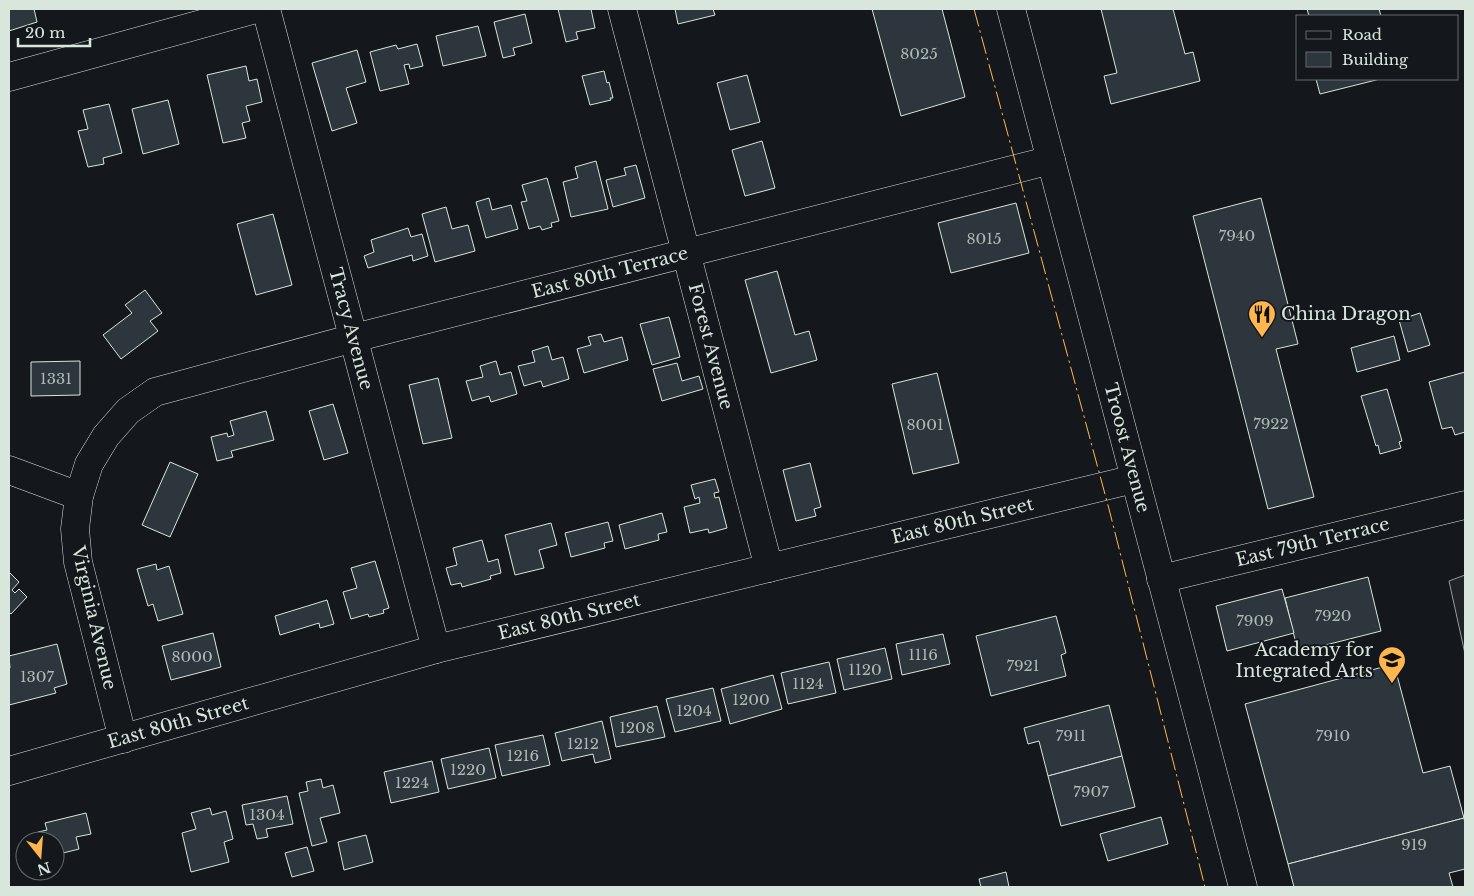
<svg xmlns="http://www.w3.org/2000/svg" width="1474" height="896" viewBox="0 0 1474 896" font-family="'Libre Baskerville',serif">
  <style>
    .green { fill: #202428; stroke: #939e99 }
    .building { fill: #2c363c; stroke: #d8e6dc }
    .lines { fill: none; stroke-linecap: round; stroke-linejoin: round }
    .minor-casing { stroke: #d8e6dc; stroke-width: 29 }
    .major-casing { stroke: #d8e6dc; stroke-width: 29 }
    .minor { stroke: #14181c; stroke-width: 28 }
    .major { stroke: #14181c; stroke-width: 28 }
    .power { stroke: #ffb74d; stroke-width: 1; stroke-dasharray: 18 4 2.5 4; stroke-linecap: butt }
    .labels { text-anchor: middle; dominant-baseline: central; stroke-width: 4; stroke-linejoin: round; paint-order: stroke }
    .number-label { font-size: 15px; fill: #adbab4 }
    .street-label { font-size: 18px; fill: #d8e6dc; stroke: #14181c }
    .poi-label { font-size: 18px; fill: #d8e6dc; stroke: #14181c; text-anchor: start }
  </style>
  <rect width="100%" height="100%" fill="#14181c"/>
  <polygon class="green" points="1465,575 1465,654 1449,581"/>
  <g class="building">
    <polygon points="9,9 34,9 37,22 9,31"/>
    <polygon points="558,9 591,9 595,28 576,32 578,39 566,42"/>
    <polygon points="675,9 713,9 715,15 678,24"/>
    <polygon points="872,9 942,9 965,97 901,116"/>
    <polygon points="1101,9 1173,9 1185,54 1193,52 1200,81 1111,104 1104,76 1117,73"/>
    <polygon points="1307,9 1379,9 1381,16 1309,16"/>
    <polygon points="525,14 532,43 513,48 515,55 503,58 494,22"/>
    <polygon points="478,26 486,56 443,66 436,36"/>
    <polygon points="417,44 423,66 410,69 409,64 404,65 409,84 380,91 370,52 396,45 398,49"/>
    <polygon points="357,50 366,82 346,88 357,123 332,131 312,63"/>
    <polygon points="246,66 249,81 257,79 262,102 246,106 250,121 242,123 246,138 223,143 207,75"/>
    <polygon points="604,71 607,83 609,82 613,98 610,98 611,100 590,105 582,76"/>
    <polygon points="747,75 760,122 730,130 717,83"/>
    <polygon points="1316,79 1380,79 1320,94"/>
    <polygon points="168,100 179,144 143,154 132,109"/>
    <polygon points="109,104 122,153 103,158 104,164 88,167 78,131 88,129 83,110"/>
    <polygon points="762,141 775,188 745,196 732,150"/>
    <polygon points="596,161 608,209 571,217 563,182 578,178 575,167"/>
    <polygon points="636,165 645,198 613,207 606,180 626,175 624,168"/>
    <polygon points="547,178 559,221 551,223 552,227 542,230 540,226 529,229 521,202 527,201 522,185"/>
    <polygon points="489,198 492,210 511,205 518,229 486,238 476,202"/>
    <polygon points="1261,198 1298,344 1276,349 1314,497 1268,509 1193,216"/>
    <polygon points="1016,203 1029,253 951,273 938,223"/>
    <polygon points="446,207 452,229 468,225 475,251 435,262 422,214"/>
    <polygon points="273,214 292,285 256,295 237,224"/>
    <polygon points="408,228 411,237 422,234 428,256 413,261 412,255 368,268 364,256 374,252 371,240"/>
    <polygon points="777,271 795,335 809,331 817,360 771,373 745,280"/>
    <polygon points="145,290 162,313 150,321 158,331 121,359 103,335 132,313 125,305"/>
    <polygon points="1420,313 1430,345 1408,352 1399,320"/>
    <polygon points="669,317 680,357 652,365 640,324"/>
    <polygon points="601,334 604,342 622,337 628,360 584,373 577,349 591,345 588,337"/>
    <polygon points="1394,336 1400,360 1357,372 1351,348"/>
    <polygon points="548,346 552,360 563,357 569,379 543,387 541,381 524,386 518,366 535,362 532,351"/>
    <polygon points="80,361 80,395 31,396 31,362"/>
    <polygon points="496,361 500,375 511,372 517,394 491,402 489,396 472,401 466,381 483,377 480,366"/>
    <polygon points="677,363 682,381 699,376 703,389 662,401 653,369"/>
    <polygon points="1465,372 1465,432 1455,435 1452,427 1442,429 1429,382"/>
    <polygon points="937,373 959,463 913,474 892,384"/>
    <polygon points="438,378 452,438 423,444 409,385"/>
    <polygon points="1387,389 1402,441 1399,442 1401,448 1380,454 1378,445 1376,446 1361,396"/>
    <polygon points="333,404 348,453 324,460 309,411"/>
    <polygon points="266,411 274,440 231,451 233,457 217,461 211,437 227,433 228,437 234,435 230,421"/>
    <polygon points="170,462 198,474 170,537 142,525"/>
    <polygon points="810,463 821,507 814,509 816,516 796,521 783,470"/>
    <polygon points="715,479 719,492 714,493 715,498 719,497 727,528 709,533 708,529 690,533 684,507 700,503 699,497 695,499 691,485"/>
    <polygon points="662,513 667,532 658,534 659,540 625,549 619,525"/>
    <polygon points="608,522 613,541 604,543 605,548 571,557 565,533"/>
    <polygon points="551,523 557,545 539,550 544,568 515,575 505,535"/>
    <polygon points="482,540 488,562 498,559 501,573 490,576 491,579 462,587 461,583 451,585 446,568 457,565 453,548"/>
    <polygon points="375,561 389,608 383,610 384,613 369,617 368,614 351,619 343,592 357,588 351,568"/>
    <polygon points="156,564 157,570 169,566 183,614 158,621 153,604 148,606 137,569"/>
    <polygon points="9,572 19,582 12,590 15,593 19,589 27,597 11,614 9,612"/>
    <polygon points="1368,577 1381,631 1298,652 1285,598"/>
    <polygon points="1282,589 1294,633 1227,651 1216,606"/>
    <polygon points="327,600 334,624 320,628 319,623 280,635 275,616"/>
    <polygon points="1056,616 1066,653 1061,655 1066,676 991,696 976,636"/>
    <polygon points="213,633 221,667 171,680 162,646"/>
    <polygon points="943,634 950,664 902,675 896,644"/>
    <polygon points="57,644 67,684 54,688 56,693 9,705 9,668 10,668 9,656"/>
    <polygon points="885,648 892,679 844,690 837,659"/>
    <polygon points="829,662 836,693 788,704 781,673"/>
    <polygon points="1394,664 1423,773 1450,766 1464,818 1288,864 1245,704"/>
    <polygon points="773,675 782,709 730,724 721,689"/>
    <polygon points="713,688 721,721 675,732 666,699"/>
    <polygon points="1109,705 1122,756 1048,776 1039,741 1028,744 1024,728"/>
    <polygon points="657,706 665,737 616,747 610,717"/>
    <polygon points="602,721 611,759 595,763 593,754 562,761 555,733"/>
    <polygon points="543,735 550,765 502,776 495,745"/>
    <polygon points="489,748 496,778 448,789 441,759"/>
    <polygon points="1122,756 1135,807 1061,826 1048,776"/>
    <polygon points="432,761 439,792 391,803 384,772"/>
    <polygon points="321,779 323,788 333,785 340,813 320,818 327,842 312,846 299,793 308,791 306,782"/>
    <polygon points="287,796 293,824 266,829 268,837 257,839 253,824 246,825 242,805"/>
    <polygon points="210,808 212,815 226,811 233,839 224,842 229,862 191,872 182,833 196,829 191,813"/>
    <polygon points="86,813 91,834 76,837 79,849 55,855 55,841 40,841 38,832 47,830 45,823"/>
    <polygon points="1161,817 1168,844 1108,861 1100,834"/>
    <polygon points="1464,818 1465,824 1465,869 1449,873 1453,887 1294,887 1288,864"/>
    <polygon points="366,835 373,862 344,870 338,842"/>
    <polygon points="307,847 314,871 292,877 285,853"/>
    <polygon points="1006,872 1009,887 981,887 979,879"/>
  </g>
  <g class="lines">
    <g class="minor-casing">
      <g id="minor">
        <path id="s1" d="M266,9L436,649"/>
        <path id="s2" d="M622,9L769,568"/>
        <polyline points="9,77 256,9"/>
        <polyline points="9,470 79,496"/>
        <path id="s3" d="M1161,579L1465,505"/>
        <path id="s4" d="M123,739L78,562L75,529L79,496L89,464L106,436L128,411L155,392L354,338L1051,160"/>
        <path id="s5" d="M9,771L436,649L1134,479"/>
      </g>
    </g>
    <g class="major-casing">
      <g id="major">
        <path id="s6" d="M1011,9L1243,887"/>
      </g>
    </g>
    <use href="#minor" class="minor"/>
    <use href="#major" class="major"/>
    <polyline class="power" points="974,9 1109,509 1205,887"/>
  </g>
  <defs>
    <g id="restaurant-pin" transform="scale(1.4375)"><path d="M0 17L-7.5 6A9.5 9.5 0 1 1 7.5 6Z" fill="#ffb74d" stroke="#14181c"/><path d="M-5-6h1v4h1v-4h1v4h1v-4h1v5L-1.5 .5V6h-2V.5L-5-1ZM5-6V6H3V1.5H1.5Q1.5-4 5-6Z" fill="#111"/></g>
    <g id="school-pin" transform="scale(1.4375)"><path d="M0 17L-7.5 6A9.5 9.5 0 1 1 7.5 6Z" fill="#ffb74d" stroke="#14181c"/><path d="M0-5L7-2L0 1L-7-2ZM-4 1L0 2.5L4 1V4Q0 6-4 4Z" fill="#111"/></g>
  </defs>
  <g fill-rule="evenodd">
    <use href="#restaurant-pin" x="1262" y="314"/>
    <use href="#school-pin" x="1392" y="660"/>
  </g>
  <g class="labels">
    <g class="number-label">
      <text x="919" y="53">8025</text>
      <text x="1237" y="235">7940</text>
      <text x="984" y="238">8015</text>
      <text x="56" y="378">1331</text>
      <text x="1271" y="423">7922</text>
      <text x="925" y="424">8001</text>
      <text x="1333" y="615">7920</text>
      <text x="1255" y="620">7909</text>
      <text x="923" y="654">1116</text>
      <text x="192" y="656">8000</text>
      <text x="1023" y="665">7921</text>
      <text x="865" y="669">1120</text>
      <text x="37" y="676">1307</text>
      <text x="808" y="683">1124</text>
      <text x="751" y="699">1200</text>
      <text x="694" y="710">1204</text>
      <text x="637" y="727">1208</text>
      <text x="1071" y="735">7911</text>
      <text x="1333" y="735">7910</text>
      <text x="583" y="743">1212</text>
      <text x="523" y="755">1216</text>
      <text x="468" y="769">1220</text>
      <text x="412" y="782">1224</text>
      <text x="1091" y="791">7907</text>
      <text x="267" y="814">1304</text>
      <text x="1414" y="844">919</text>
    </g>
    <g class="street-label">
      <text stroke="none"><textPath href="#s4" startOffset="852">East 80th Terrace</textPath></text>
      <text stroke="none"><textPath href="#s1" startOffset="331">Tracy Avenue</textPath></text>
      <text stroke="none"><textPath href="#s2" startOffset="349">Forest Avenue</textPath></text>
      <text stroke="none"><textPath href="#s6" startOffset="454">Troost Avenue</textPath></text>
      <text stroke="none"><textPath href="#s5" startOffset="986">East 80th Street</textPath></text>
      <text stroke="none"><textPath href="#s3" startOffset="156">East 79th Terrace</textPath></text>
      <text stroke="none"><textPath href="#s5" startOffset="581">East 80th Street</textPath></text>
      <text transform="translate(94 618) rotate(77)">Virginia Avenue</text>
      <text stroke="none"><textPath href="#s5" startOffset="176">East 80th Street</textPath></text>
    </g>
    <g class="poi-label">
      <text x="1281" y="314">China Dragon</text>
      <text x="1373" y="650" text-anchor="end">Academy for<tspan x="1373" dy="21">Integrated Arts</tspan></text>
    </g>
  </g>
  <rect width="1474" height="896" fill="none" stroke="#d8e6dc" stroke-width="20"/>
  <rect x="1296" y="15" width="162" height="65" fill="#14181c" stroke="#626a69"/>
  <rect x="1306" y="31" width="25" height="8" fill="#14181c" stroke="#626a69"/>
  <text x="1342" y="40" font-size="15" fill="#d8e6dc">Road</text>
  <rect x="1306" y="52" width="25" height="15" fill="#2c363c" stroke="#626a69"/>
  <text x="1342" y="65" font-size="15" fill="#d8e6dc">Building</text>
  <g transform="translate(40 856) rotate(163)"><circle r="24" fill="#14181c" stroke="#626a69"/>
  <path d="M0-4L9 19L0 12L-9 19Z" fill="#ffb74d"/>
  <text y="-8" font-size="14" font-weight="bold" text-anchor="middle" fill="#d8e6dc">N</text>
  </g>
  <path d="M18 38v8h72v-8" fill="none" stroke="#d8e6dc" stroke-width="2.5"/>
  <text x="25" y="38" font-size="15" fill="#d8e6dc" stroke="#14181c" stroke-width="4" paint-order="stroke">20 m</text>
</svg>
